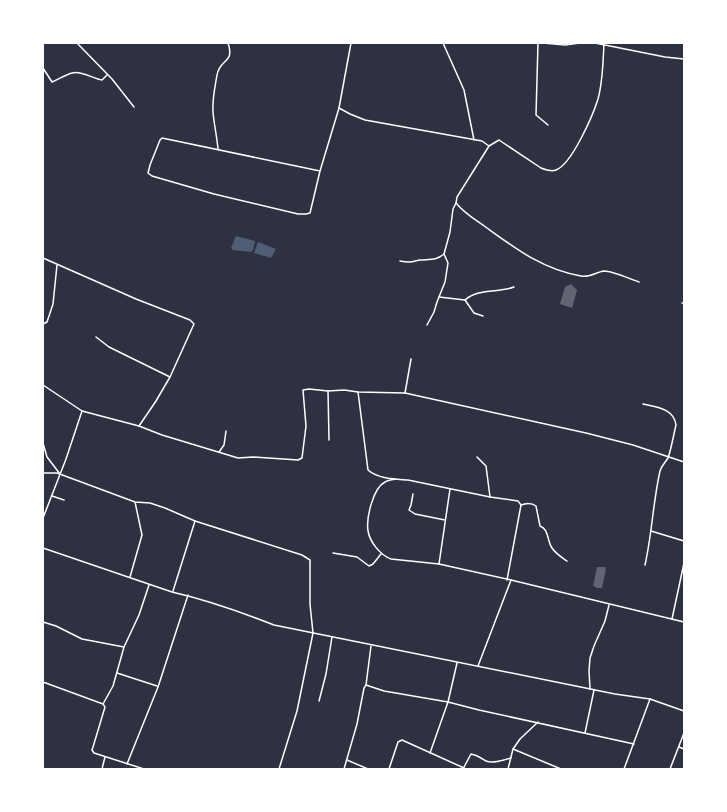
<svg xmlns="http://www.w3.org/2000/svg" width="727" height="812" viewBox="0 0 727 812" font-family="'Asap Condensed',sans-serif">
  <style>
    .water { fill: #4f5d75 }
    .building { fill: #626471 }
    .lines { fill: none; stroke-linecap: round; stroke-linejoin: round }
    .minor { stroke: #fff; stroke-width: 1.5 }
  </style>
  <rect width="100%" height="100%" fill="#2d3142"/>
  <g class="water">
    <polygon points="236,236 255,241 253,250 251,252 233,250 231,248"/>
    <polygon points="258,242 276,249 271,258 254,253"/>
  </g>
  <g class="building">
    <polygon points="571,284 577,290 572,308 560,304 565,287"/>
    <polygon points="597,567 605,567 605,569 606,569 602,588 596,588 596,587 593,586"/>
  </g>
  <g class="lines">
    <g class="minor">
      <polyline points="77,43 112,79 134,107"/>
      <path d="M351,43L339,108L350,114L365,120L482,141L489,146L499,140L541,168C546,170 551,172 556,170C572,164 593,115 598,99C603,81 603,61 604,43"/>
      <polyline points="443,43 464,90 474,140"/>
      <polyline points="538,43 536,115 548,125"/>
      <polyline points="543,43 565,45 580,43"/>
      <polyline points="595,43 665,57 684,59"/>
      <path d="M43,68L52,82C59,79 65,75 72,73C80,70 94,79 102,80L107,75"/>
      <path d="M489,146L457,197L456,203C466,215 475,219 487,228C516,249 544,270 581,276C589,278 596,272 604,271C613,271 630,279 639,282"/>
      <path d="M218,149C217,137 214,124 213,112C212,100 215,87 217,75C220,58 235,64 228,43"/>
      <polyline points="320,171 162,138 160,140 150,165 148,173 152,176 214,194 298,214 306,214 310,213 320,171 339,108"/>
      <polyline points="43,258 136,299 190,320 194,324 170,377 156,401 139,426 82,411 43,385"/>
      <path d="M400,261C410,263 411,262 420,260C429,259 436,261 444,254"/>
      <polyline points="439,297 465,300 474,313 483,316"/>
      <path d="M465,300C478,288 499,293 514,287"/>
      <polyline points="682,303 684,303"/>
      <polyline points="43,324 47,322 53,304 57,265"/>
      <polyline points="427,325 434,312 437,302 445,282 448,263 444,254 450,232 453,209 456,203"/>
      <polyline points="96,337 109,347 170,377"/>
      <polyline points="328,391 329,440"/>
      <path d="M358,392L368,470C378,479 396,479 408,480L490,497L518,501L521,505"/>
      <polyline points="405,393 411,359"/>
      <path d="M643,404C655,407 674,408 676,425C674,433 671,450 668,458C665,463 662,465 660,471C653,502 652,534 645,565"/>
      <polyline points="139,426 162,435 238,458 253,457 298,460 302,458 306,426 303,390 309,389 328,391 344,390 358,392 405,393 586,433 633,445 684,462"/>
      <polyline points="43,443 47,457 60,474"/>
      <polyline points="219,452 224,445 226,431"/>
      <polyline points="477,457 486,466 490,497"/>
      <polyline points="43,473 57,473 135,502 150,503 165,508 195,521 302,555 310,560 310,604 313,633 297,711 279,769"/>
      <path d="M395,479C392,480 388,480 385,482C373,488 366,518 368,531C370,542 380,555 391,559L439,564L511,580L684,622"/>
      <polyline points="413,494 411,505 409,510 415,514 445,520"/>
      <polyline points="52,496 64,500"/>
      <path d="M521,505C526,503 532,503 536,506L540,526C549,529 547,541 552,548C556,554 561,557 567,561"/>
      <polyline points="43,518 66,459 82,411"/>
      <polyline points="651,531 684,541"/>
      <path d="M43,548L172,592C207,600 241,612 274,625L615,694L650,699L684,711"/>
      <polyline points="333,553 357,557 369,566 373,564 381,554"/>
      <polyline points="439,564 450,489"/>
      <polyline points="130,577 142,535 135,502"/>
      <polyline points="507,580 521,505"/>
      <polyline points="173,591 195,521"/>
      <polyline points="672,619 684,563"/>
      <polyline points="43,622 56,626 82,639 124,647"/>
      <polyline points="478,666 511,580"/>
      <polyline points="117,673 157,686"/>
      <polyline points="43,682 103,704 105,707 93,747 92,750 94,753 144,769"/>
      <polyline points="366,685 371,646"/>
      <polyline points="590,689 589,671 590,658 594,646 605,621 609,605"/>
      <polyline points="319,701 326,674 332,637"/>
      <polyline points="103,704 113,686 124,647 139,615 149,585"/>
      <polyline points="585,733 594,690"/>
      <polyline points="679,747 684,749"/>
      <polyline points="513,749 561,769"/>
      <polyline points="430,753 448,702 457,663"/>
      <polyline points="347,760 368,769"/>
      <polyline points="127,764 158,687 188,595"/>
      <polyline points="102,769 105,757"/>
      <polyline points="344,769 357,724 364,688 366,685 384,691 448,702 479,710 634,744"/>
      <polyline points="389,769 398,742 402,740 464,768"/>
      <path d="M463,769L471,754C477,755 481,758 486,761C494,764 503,760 511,758"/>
      <polyline points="508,769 513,749 520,739 538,722"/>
      <polyline points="624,769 650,699"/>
      <polyline points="670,769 684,733"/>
    </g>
  </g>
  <rect width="727" height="812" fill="none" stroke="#ffffff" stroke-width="88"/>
</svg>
